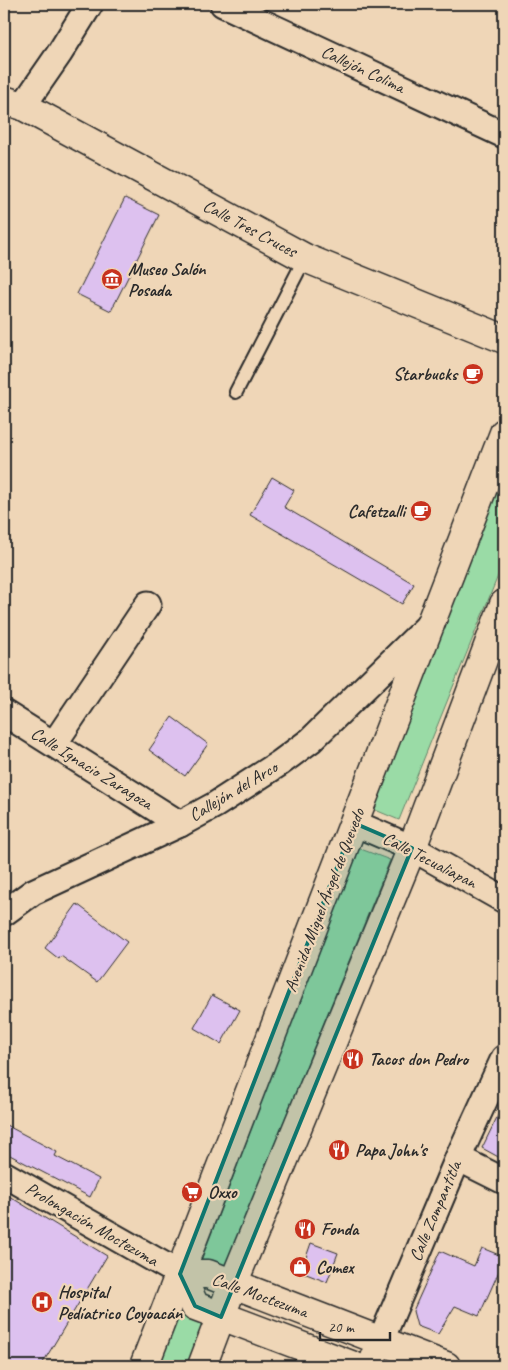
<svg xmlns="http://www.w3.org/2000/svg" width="508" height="1370" viewBox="0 0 508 1370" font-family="Caveat,sans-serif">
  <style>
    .green { fill: #9adba6; stroke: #628368 }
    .building { fill: #ddc1ef; stroke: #2b2b2b }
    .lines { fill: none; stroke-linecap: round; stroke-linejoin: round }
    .lane-casing { stroke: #2b2b2b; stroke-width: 16 }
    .street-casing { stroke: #2b2b2b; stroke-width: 29 }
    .secondary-casing { stroke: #2b2b2b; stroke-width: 31 }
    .lane { stroke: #efd6b7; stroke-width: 12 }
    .street { stroke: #efd6b7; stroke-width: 25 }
    .secondary { stroke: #efd6b7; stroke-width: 28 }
    .marked { fill: #0f766e; fill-opacity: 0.2; stroke: #0f766e; stroke-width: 4; stroke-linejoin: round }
    .labels { text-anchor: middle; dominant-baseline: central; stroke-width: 4.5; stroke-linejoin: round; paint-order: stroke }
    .street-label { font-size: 18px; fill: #2b2b2b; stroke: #efd6b7 }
    .poi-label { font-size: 18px; font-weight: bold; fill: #2b2b2b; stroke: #efd6b7; text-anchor: start }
  </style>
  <rect width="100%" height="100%" fill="#efd6b7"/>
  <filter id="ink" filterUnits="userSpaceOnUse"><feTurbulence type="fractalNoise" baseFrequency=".02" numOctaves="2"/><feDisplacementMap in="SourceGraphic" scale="10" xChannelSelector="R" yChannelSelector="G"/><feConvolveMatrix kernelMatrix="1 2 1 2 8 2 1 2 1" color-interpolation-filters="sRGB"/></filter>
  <g filter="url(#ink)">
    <g class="green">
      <polygon points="504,471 504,561 399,820 373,809"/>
      <polygon points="358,848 390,860 224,1268 201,1261"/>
      <polygon points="178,1314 205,1321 187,1366 158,1366"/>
    </g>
    <g class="building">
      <polygon points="125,198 159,215 111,311 77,294"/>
      <polygon points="272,477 294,490 284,507 414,584 402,604 250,515"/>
      <polygon points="172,717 208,744 185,776 149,750"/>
      <polygon points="77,904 127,942 97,982 61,956 59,959 45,948"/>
      <polygon points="212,995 240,1010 221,1044 194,1028"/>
      <polygon points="504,1103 504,1160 482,1148"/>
      <polygon points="4,1124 57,1152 55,1156 99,1179 90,1197 4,1152"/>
      <polygon points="4,1193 107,1256 41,1366 4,1366"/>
      <polygon points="311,1243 338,1253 327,1282 301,1272"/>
      <polygon points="482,1248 504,1257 504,1260 479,1316 455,1306 438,1334 417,1326 413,1311 440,1251 474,1266"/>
    </g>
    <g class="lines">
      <g class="lane-casing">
        <polyline id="lane" points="236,392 305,258"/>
      </g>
      <g class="street-casing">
        <g id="street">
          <polyline points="223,4 504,135"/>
          <polyline points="23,106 59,54 90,4"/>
          <polyline points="4,713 180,824"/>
          <polyline points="54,744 148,604"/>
          <polyline points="354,823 412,848 504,900"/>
          <polyline points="4,913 33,892 180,824 215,805 280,763 311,740 431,623"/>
          <polyline points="458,1158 504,1181"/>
          <polyline points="4,1174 180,1274"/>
          <polyline points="370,1366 458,1158 504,1058"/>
        </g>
      </g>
      <g class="secondary-casing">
        <g id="secondary">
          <polyline points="4,100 23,106 305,258 504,339"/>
          <polyline points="144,1366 504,433"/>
          <polyline points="202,1366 233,1284 412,848 504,604"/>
          <polyline points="354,1366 195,1306 180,1274 208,1274 446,1366"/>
        </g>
      </g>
      <use href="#lane" class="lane"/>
      <use href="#street" class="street"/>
      <use href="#secondary" class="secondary"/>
    </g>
  </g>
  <path class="marked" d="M354,823L412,848L221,1317L195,1306L180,1274Z"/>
  <defs>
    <g id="museum-disc" transform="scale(1.125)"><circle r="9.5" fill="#c8321e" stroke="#efd6b7"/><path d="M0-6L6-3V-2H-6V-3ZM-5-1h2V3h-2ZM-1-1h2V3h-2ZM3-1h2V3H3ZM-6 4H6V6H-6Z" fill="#fff"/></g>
    <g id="cafe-disc" transform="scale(1.125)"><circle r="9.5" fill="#c8321e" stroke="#efd6b7"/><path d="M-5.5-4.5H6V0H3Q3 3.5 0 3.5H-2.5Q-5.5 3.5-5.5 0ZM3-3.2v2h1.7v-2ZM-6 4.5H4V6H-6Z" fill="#fff"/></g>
    <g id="restaurant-disc" transform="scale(1.125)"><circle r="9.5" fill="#c8321e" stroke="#efd6b7"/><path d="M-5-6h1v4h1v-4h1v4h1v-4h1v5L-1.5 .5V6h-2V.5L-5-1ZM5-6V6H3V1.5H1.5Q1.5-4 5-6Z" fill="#fff"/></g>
    <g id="supermarket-disc" transform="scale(1.125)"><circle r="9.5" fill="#c8321e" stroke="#efd6b7"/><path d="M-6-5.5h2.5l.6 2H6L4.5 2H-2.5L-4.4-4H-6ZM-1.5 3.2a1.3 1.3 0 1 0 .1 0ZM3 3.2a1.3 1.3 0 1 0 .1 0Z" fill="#fff"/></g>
    <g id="shop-disc" transform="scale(1.125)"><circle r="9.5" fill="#c8321e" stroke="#efd6b7"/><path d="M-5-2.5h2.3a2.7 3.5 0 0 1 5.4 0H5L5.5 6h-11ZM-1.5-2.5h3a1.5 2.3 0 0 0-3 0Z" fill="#fff"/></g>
    <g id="hospital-disc" transform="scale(1.125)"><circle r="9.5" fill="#c8321e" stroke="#efd6b7"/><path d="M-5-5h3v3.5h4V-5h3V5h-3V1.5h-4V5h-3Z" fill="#fff"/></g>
  </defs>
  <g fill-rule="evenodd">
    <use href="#museum-disc" x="112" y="279"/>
    <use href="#cafe-disc" x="473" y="374"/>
    <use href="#cafe-disc" x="421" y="511"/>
    <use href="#restaurant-disc" x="353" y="1059"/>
    <use href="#restaurant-disc" x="339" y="1150"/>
    <use href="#supermarket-disc" x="192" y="1192"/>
    <use href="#restaurant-disc" x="305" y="1229"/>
    <use href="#shop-disc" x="300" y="1267"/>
    <use href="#hospital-disc" x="42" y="1302"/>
  </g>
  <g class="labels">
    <g class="street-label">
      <text transform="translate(363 69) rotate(25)">Callejón Colima</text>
      <text transform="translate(250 228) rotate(28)">Calle Tres Cruces</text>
      <text transform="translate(92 768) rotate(32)">Calle Ignacio Zaragoza</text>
      <text transform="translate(233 791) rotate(-31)">Callejón del Arco</text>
      <text transform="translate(430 860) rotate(27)">Calle Tecualiapan</text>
      <text transform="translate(324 900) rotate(-69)">Avenida Miguel Ángel de Quevedo</text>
      <text transform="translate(435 1211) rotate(-67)">Calle Zompantitla</text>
      <text transform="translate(92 1224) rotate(30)">Prolongación Moctezuma</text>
      <text transform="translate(260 1295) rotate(20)">Calle Moctezuma</text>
    </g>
    <g class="poi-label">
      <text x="128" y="269">Museo Salón<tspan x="128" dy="21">Posada</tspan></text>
      <text x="457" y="374" text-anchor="end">Starbucks</text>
      <text x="405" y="511" text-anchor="end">Cafetzalli</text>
      <text x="369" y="1059">Tacos don Pedro</text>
      <text x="355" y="1150">Papa John's</text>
      <text x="208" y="1192">Oxxo</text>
      <text x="321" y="1229">Fonda</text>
      <text x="316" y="1267">Comex</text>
      <text x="58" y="1292">Hospital<tspan x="58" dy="21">Pedíatrico Coyoacán</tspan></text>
    </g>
  </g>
  <rect width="508" height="1370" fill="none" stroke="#efd6b7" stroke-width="20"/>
  <rect x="10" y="10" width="488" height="1350" fill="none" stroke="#2b2b2b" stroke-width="2" filter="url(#ink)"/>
  <path d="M320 1332v8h70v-8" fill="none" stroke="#2b2b2b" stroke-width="2.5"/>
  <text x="328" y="1332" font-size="15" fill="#2b2b2b" stroke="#efd6b7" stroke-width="4" paint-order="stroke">20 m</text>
</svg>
